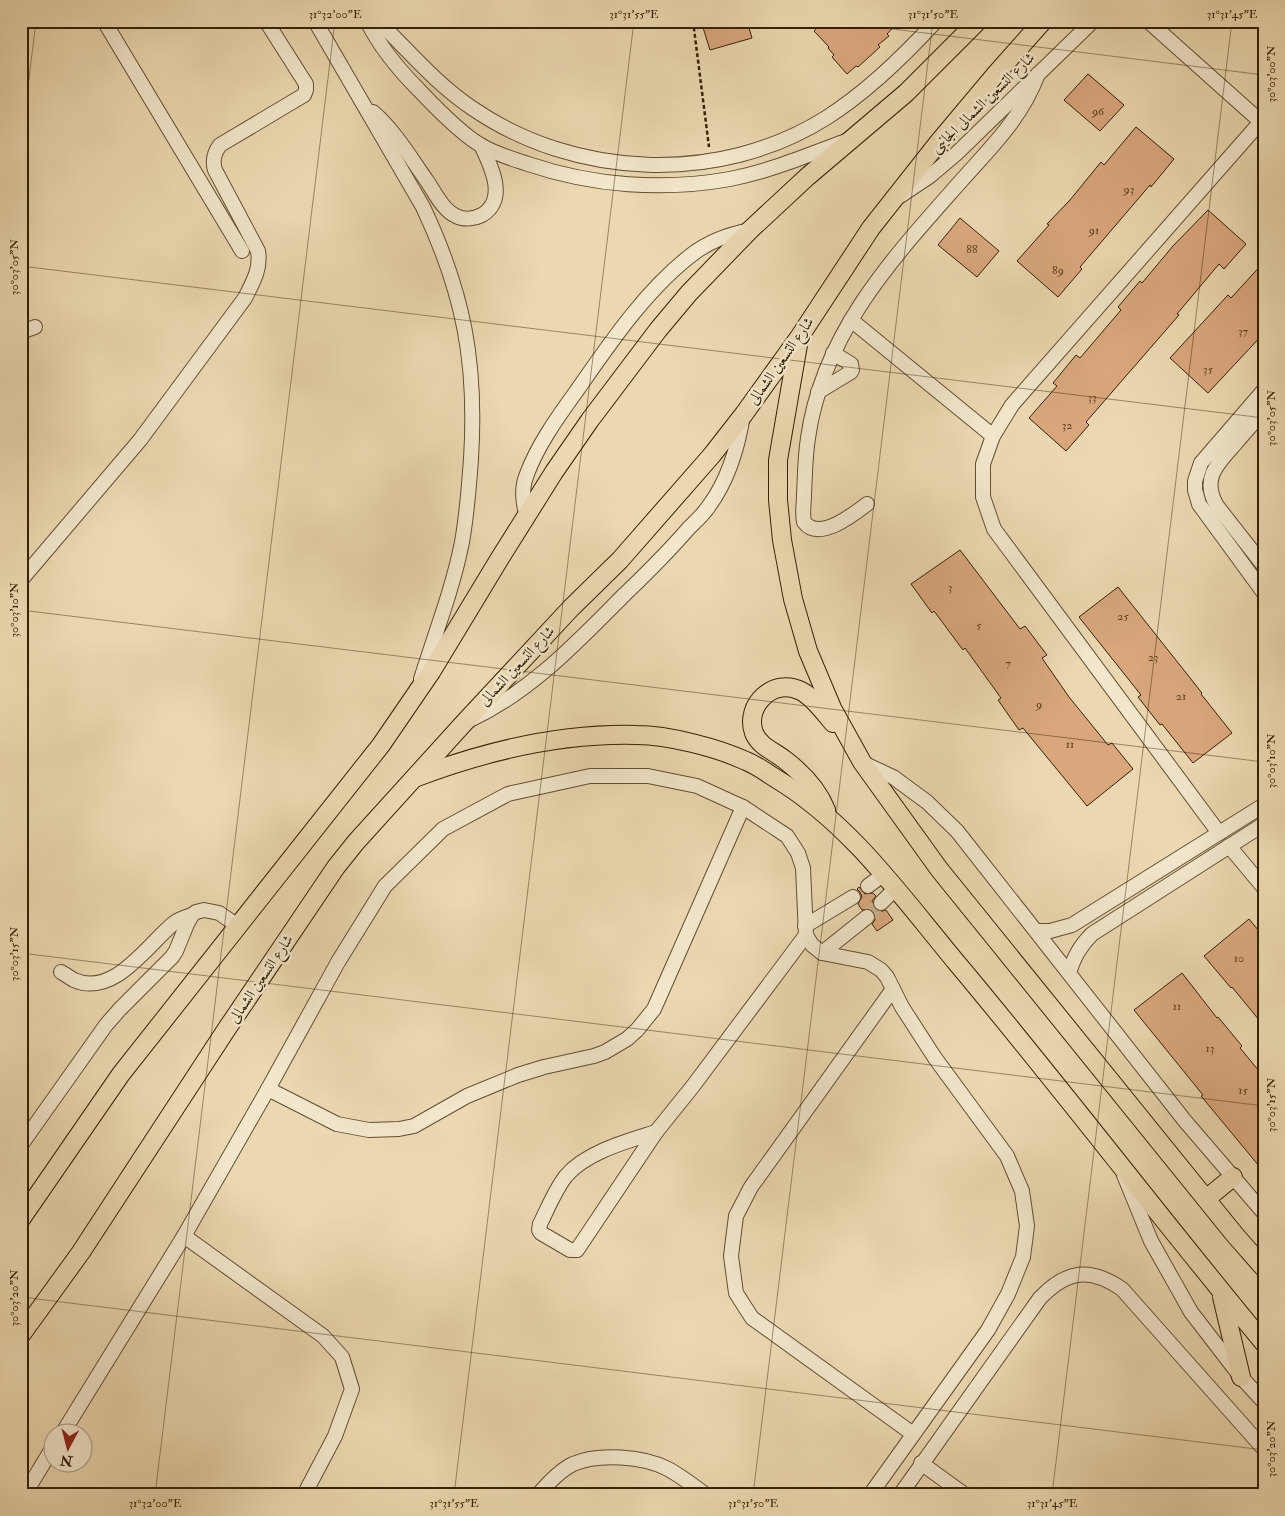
<svg xmlns="http://www.w3.org/2000/svg" width="1285" height="1516" viewBox="0 0 1285 1516" font-family="'IM FELL Double Pica',Amiri,serif">
  <style>
    .building { fill: #daa77d; stroke: #352102 }
    .lines { fill: none; stroke-linecap: round; stroke-linejoin: round }
    .minor-tunnel { stroke: #c7b38e; stroke-width: 14; stroke-dasharray: 14 7; stroke-linecap: butt }
    .minor-casing { stroke: #624f2e; stroke-width: 16 }
    .major-casing { stroke: #352102; stroke-width: 20 }
    .path { stroke: #352102; stroke-width: 2.5; stroke-dasharray: 4 2.5; stroke-linecap: butt }
    .minor { stroke: #f2e6cc; stroke-width: 14 }
    .major { stroke: #ebd8b1; stroke-width: 18 }
    .ticks { fill: none; stroke: #352102; stroke-width: 1; stroke-opacity: 0.45 }
    .labels { text-anchor: middle; dominant-baseline: central; stroke-width: 5; stroke-linejoin: round; paint-order: stroke }
    .number-label { font-size: 12px; fill: #5e4221 }
    .street-label { font-size: 15px; fill: #352102; stroke: #f2e6cc }
    .neatline { fill: none; stroke: #352102; stroke-width: 2 }
    .ticks-label { font-size: 12px; text-anchor: middle; fill: #352102 }
  </style>
  <rect width="100%" height="100%" fill="#ebd8b1"/>
  <filter id="stains"><feTurbulence type="fractalNoise" baseFrequency=".004" numOctaves="4"/><feColorMatrix values="0 0 0 0 .2 0 0 0 0 .09 0 0 0 0 .02 0 0 0 .5 -.17"/></filter>
  <radialGradient id="worn" r=".72"><stop offset=".6" stop-color="#630" stop-opacity="0"/><stop offset="1" stop-color="#630" stop-opacity=".3"/></radialGradient>
  <g class="building">
    <polygon points="701,21 747,21 752,38 710,50"/>
    <polygon points="824,21 899,21 887,34 889,36 878,45 880,47 858,67 856,66 847,74 832,57 834,55 828,48 829,47 814,31"/>
    <polygon points="1088,74 1124,105 1100,131 1064,100"/>
    <polygon points="1136,127 1174,159 1151,187 1150,185 1080,267 1082,269 1058,297 1017,261 1049,225 1047,224 1070,200 1101,162 1104,165"/>
    <polygon points="1208,210 1246,244 1224,269 1219,264 1177,314 1179,315 1086,422 1089,425 1066,451 1029,418 1057,386 1053,383 1076,355 1080,358 1121,310 1118,307 1140,281 1142,283 1173,246"/>
    <polygon points="960,218 999,251 977,277 938,245"/>
    <polygon points="1264,262 1264,333 1208,393 1170,358 1228,295 1231,298"/>
    <polygon points="960,550 1020,629 1025,626 1047,655 1042,658 1069,697 1108,745 1112,743 1133,769 1087,806 1023,728 1019,730 998,700 1001,698 965,648 963,650 934,611 932,613 911,584"/>
    <polygon points="1118,587 1202,693 1201,694 1232,733 1193,763 1162,724 1160,725 1138,697 1141,695 1079,617"/>
    <polygon points="859,887 865,894 873,893 876,896 872,901 875,909 879,912 886,910 893,920 877,931 872,924 875,920 874,912 870,909 862,910 858,904 862,897 860,892 857,889"/>
    <polygon points="1249,919 1264,937 1264,1026 1232,987 1231,988 1204,956"/>
    <polygon points="1182,973 1217,1018 1218,1017 1242,1046 1240,1048 1264,1077 1264,1172 1201,1096 1203,1095 1134,1010"/>
  </g>
  <g class="lines">
    <polyline class="minor-tunnel" points="867,917 881,903"/>
    <g class="minor-casing">
      <g id="minor">
        <polyline points="104,21 242,251"/>
        <path d="M315,21L423,207C464,294 477,363 471,459C469,487 467,514 462,542C453,588 435,634 421,679"/>
        <path d="M367,21C380,47 399,70 419,90C436,108 461,134 482,146C496,154 513,159 528,164C593,186 663,191 730,179C771,171 808,155 846,141"/>
        <path d="M378,21C409,51 436,84 472,108C575,179 719,185 826,118C867,92 903,57 936,21"/>
        <polyline points="1148,21 1260,121"/>
        <path d="M373,112C395,131 410,157 427,181C435,193 443,210 456,216C464,220 474,219 482,215C508,199 491,166 481,145"/>
        <polyline points="900,196 930,176 956,154 1093,21"/>
        <polyline points="851,320 993,436"/>
        <polyline points="21,332 35,327"/>
        <polyline points="1264,390 1201,463 1195,481 1195,490 1199,504 1264,593"/>
        <polyline points="818,392 851,372 852,370 851,364 833,353"/>
        <path d="M1264,411C1254,422 1244,433 1235,444C1217,464 1201,479 1217,506L1264,566"/>
        <path d="M867,504C854,514 819,542 804,522C802,513 804,504 804,495C805,476 805,457 808,438C823,332 893,258 961,181C992,146 1021,119 1038,74"/>
        <path d="M526,514C523,500 521,488 527,474C538,444 560,414 578,389C610,343 648,287 694,253C710,241 730,234 750,230"/>
        <path d="M21,580L140,440L245,298C253,282 261,269 258,251L215,170C212,160 214,153 220,145L304,95L306,90V84L266,21"/>
        <path d="M470,720C532,691 577,642 625,594C647,573 668,552 688,529C695,522 703,515 709,506C728,480 738,447 743,415"/>
        <polyline points="863,763 893,777 927,802 957,831 1185,1121 1264,1213"/>
        <polyline points="1219,833 994,529 983,497 983,464 993,436 1012,405 1264,118"/>
        <polyline points="1229,846 1264,888"/>
        <polyline points="868,886 884,874"/>
        <polyline points="881,903 895,889"/>
        <polyline points="805,926 853,897"/>
        <polyline points="1036,931 1050,931 1072,925 1264,805"/>
        <polyline points="822,953 867,917"/>
        <path d="M61,972C65,974 70,978 74,980C114,998 148,944 174,923C179,919 186,917 192,915"/>
        <path d="M1069,973C1074,957 1080,946 1092,934L1264,824"/>
        <polyline points="893,989 751,1187 736,1216 731,1256 736,1293 752,1318 913,1434"/>
        <polyline points="268,1089 337,1124 369,1130 399,1129 414,1126 467,1096 518,1075 544,1067 594,1056 605,1052 627,1039 637,1030 654,1009 743,807"/>
        <path d="M656,1132L577,1250H570L541,1233L539,1230L540,1224C548,1208 555,1190 566,1176C586,1152 628,1141 656,1132Z"/>
        <polyline points="656,1132 693,1086 806,935"/>
        <polyline points="21,1145 106,1025 120,1009 172,957 176,951 187,924 192,915 196,912 204,910 219,913 238,926"/>
        <polyline points="1124,1175 1151,1241 1191,1312 1241,1377 1264,1402"/>
        <polyline points="184,1236 323,1336 342,1357 352,1389 335,1436 304,1495"/>
        <polyline points="62,1434 184,1236 268,1089 338,962 385,886 443,829 508,794 590,776 648,776 697,786 743,807 787,836 798,853 803,868 806,935 812,945 822,953 868,962 881,970 887,977 902,1007 935,1058 1007,1156 1022,1191 1027,1226 1023,1257 1008,1294 988,1330 870,1495"/>
        <polyline points="921,1463 965,1495"/>
        <polyline points="24,1495 52,1449"/>
        <path d="M538,1495C548,1483 559,1471 573,1464C598,1453 644,1456 668,1469C681,1476 694,1486 706,1495"/>
        <path d="M900,1495L1040,1298C1067,1270 1090,1267 1122,1289L1264,1449"/>
      </g>
    </g>
    <g class="major-casing">
      <g id="major">
        <polyline points="799,339 778,460 778,500 782,540 793,599 808,651 832,708 862,762 939,869 1235,1235 1264,1268"/>
        <path d="M417,777C486,751 563,733 637,735C668,735 718,748 746,761C756,765 766,772 775,778C850,823 901,896 956,962C1061,1087 1159,1217 1264,1343"/>
        <path d="M826,810C818,790 802,773 785,760C774,751 760,747 754,733C744,705 774,677 801,691C813,697 824,712 833,723"/>
        <polyline points="1206,1199 1233,1177"/>
        <polyline points="21,1219 121,1074 381,745 431,672 500,558 554,472 590,420 658,330 689,293 750,230 807,177 906,93 978,21"/>
        <polyline points="1222,1297 1241,1377"/>
        <polyline points="21,1335 81,1252 226,1030 336,867 356,842 463,724 571,608 620,560 712,455 744,414 800,336 871,228 938,143 995,75 1043,21"/>
      </g>
    </g>
    <polyline class="path" points="693,21 709,147"/>
    <use href="#minor" class="minor"/>
    <use href="#major" class="major"/>
  </g>
  <path class="ticks" d="M828,21L1264,75M21,145L36,21M21,266L1264,418M21,610L1264,762M21,953L1264,1106M21,1297L1264,1450M155,1495L335,21M454,1495L634,21M753,1495L933,21M1052,1495L1232,21"/>
  <g class="labels">
    <g class="number-label">
      <text x="1098" y="111">96</text>
      <text x="1129" y="189">93</text>
      <text x="1094" y="230">91</text>
      <text x="972" y="249">88</text>
      <text x="1058" y="270">89</text>
      <text x="1243" y="331">37</text>
      <text x="1208" y="369">35</text>
      <text x="1092" y="397">33</text>
      <text x="1067" y="425">32</text>
      <text x="950" y="587">3</text>
      <text x="1123" y="616">25</text>
      <text x="979" y="625">5</text>
      <text x="1153" y="657">23</text>
      <text x="1008" y="663">7</text>
      <text x="1181" y="696">21</text>
      <text x="1039" y="704">9</text>
      <text x="1070" y="744">11</text>
      <text x="1239" y="958">10</text>
      <text x="1177" y="1006">11</text>
      <text x="1210" y="1048">13</text>
      <text x="1243" y="1090">15</text>
    </g>
    <g class="street-label">
      <text transform="translate(983 103) rotate(-44)">شارع التسعين الشمالى الجانبى</text>
      <text transform="translate(781 361) rotate(-55)">شارع التسعين الشمالى</text>
      <text transform="translate(517 666) rotate(-47)">شارع التسعين الشمالى</text>
      <text transform="translate(261 979) rotate(-56)">شارع التسعين الشمالى</text>
    </g>
  </g>
  <rect width="1285" height="1516" fill="none" stroke="#ebd8b1" stroke-width="55"/>
  <g transform="translate(68 1448) rotate(187)"><circle r="24" fill="#f2e6cc" stroke="#a6977b"/>
  <path d="M0-4L9 19L0 12L-9 19Z" fill="#8f2418"/>
  <text y="-8" font-size="14" font-weight="bold" text-anchor="middle" fill="#352102">N</text>
  </g>
  <rect x="28" y="28" width="1230" height="1460" class="neatline"/>
  <g class="ticks-label">
    <text x="335" y="18">31°32'00"E</text>
    <text x="634" y="18">31°31'55"E</text>
    <text x="933" y="18">31°31'50"E</text>
    <text x="1232" y="18">31°31'45"E</text>
    <text transform="translate(1271 74) rotate(-90)" y="4">30°03'00"N</text>
    <text transform="translate(14 267) rotate(-90)" y="4">30°03'05"N</text>
    <text transform="translate(1271 418) rotate(-90)" y="4">30°03'05"N</text>
    <text transform="translate(14 610) rotate(-90)" y="4">30°03'10"N</text>
    <text transform="translate(1271 761) rotate(-90)" y="4">30°03'10"N</text>
    <text transform="translate(14 954) rotate(-90)" y="4">30°03'15"N</text>
    <text transform="translate(1271 1105) rotate(-90)" y="4">30°03'15"N</text>
    <text transform="translate(14 1298) rotate(-90)" y="4">30°03'20"N</text>
    <text transform="translate(1271 1449) rotate(-90)" y="4">30°03'20"N</text>
    <text x="155" y="1507">31°32'00"E</text>
    <text x="454" y="1507">31°31'55"E</text>
    <text x="753" y="1507">31°31'50"E</text>
    <text x="1052" y="1507">31°31'45"E</text>
  </g>
  <rect width="100%" height="100%" filter="url(#stains)"/>
  <rect width="100%" height="100%" fill="url(#worn)"/>
</svg>
